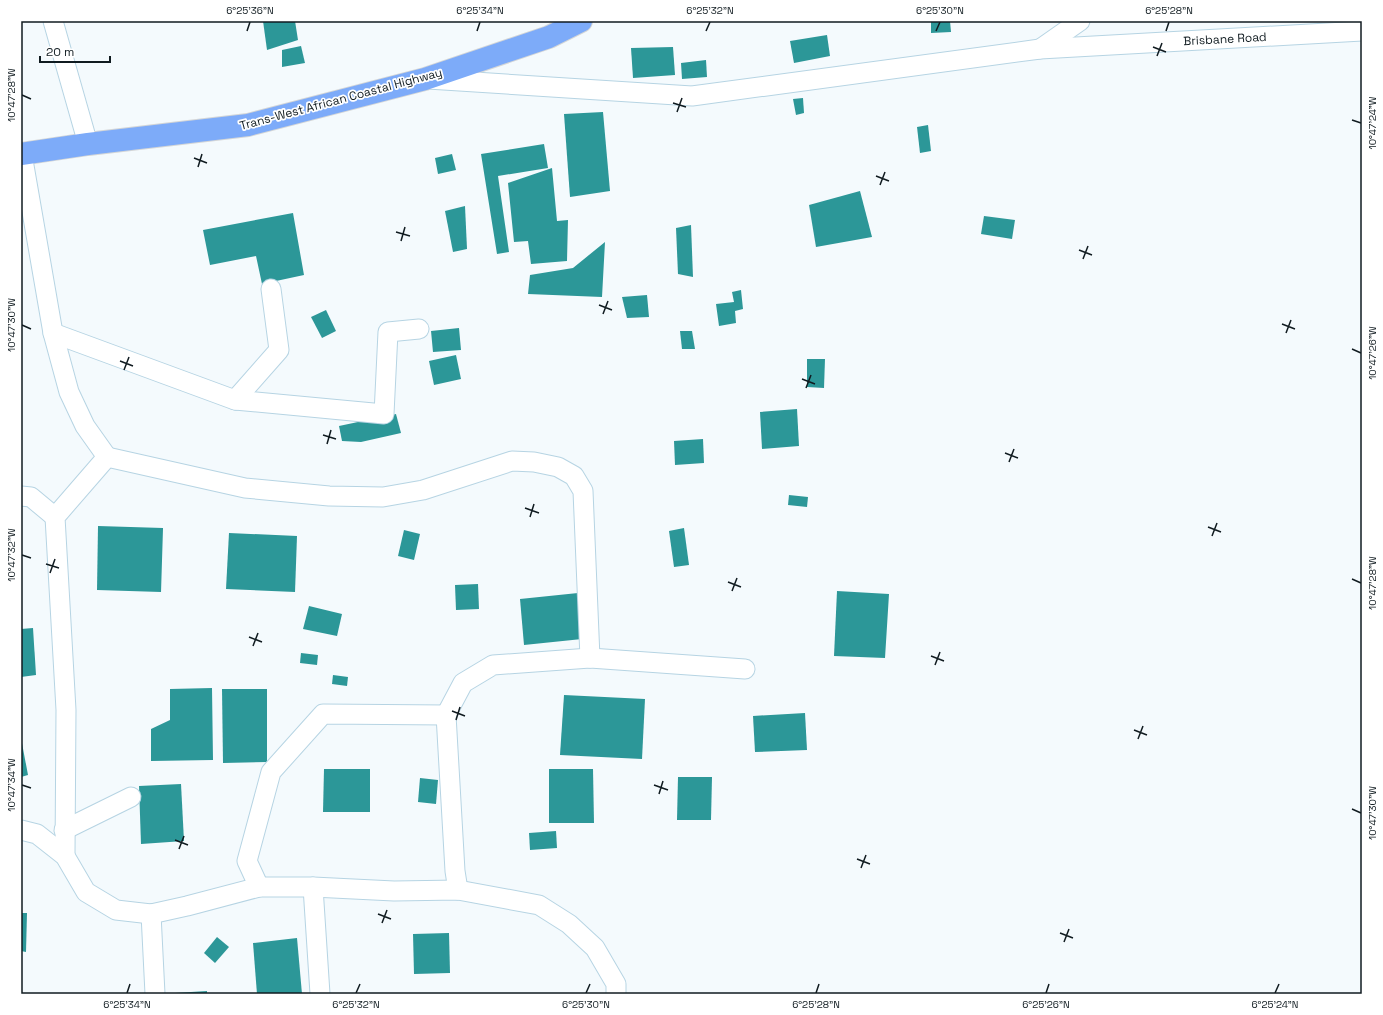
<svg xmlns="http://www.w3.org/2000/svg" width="1383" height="1015" viewBox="0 0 1383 1015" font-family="'Space Grotesk',sans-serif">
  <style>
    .building { fill: #2c9798 }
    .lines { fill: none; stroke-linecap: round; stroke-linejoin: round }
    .street-casing { stroke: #b6d4e3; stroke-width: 21 }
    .highway-casing { stroke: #d4d6d7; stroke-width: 24 }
    .street { stroke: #fff; stroke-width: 19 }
    .highway { stroke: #7dabf9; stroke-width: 22 }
    .ticks { fill: none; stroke: #101b20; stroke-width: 1.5 }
    .labels { text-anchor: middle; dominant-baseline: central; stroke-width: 3.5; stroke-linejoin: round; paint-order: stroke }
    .street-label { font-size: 12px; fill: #101b20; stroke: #fff }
    .neatline { fill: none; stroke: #101b20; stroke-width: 1.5 }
    .ticks-label { font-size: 10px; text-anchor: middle; fill: #101b20 }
  </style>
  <rect width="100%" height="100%" fill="#f4fafd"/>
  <g class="building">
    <polygon points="263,21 295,21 298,40 267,50"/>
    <polygon points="931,21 950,21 951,32 931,33"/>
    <polygon points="827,35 830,56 794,63 790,41"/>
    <polygon points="301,46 305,63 282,67 282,50"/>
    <polygon points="673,47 675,75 633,78 631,48"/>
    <polygon points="706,60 707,77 682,79 681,63"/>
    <polygon points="803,98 804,113 796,115 793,99"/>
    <polygon points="603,112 610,191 570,197 564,114"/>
    <polygon points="928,125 931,151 920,153 917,127"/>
    <polygon points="544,144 548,168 498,176 509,252 497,254 481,154"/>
    <polygon points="452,154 456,170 438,174 435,158"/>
    <polygon points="552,168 557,221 568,220 567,261 531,264 528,241 514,242 508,183"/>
    <polygon points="860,191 872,237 816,247 809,205"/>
    <polygon points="465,206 467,249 453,252 445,211"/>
    <polygon points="293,213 304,275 262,284 256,256 210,265 203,230"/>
    <polygon points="984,216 1015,220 1012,239 981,234"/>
    <polygon points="691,225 693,277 678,274 676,228"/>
    <polygon points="605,242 602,297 528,294 530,275 573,268"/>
    <polygon points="741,290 743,309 735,311 736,323 719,326 716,304 734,302 732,292"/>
    <polygon points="647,295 649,317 627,318 622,297"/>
    <polygon points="326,310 336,331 322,338 311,317"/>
    <polygon points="459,328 461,350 433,352 431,331"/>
    <polygon points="680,331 692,331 695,349 682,349"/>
    <polygon points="456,355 461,379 434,385 429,361"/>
    <polygon points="807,359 825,359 824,388 807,387"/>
    <polygon points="797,409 799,446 762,449 760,412"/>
    <polygon points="396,414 401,433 361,442 342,441 339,426"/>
    <polygon points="703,439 704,463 675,465 674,441"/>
    <polygon points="789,495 808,497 807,507 788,505"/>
    <polygon points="98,526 163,528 161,592 97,590"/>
    <polygon points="684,528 689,565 674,567 669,531"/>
    <polygon points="404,530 420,534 414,560 398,556"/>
    <polygon points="229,533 297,536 295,592 226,589"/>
    <polygon points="478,584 479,609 456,610 455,585"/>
    <polygon points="837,591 889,594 885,658 834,656"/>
    <polygon points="578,593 582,639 524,645 520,599"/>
    <polygon points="309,606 342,614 337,636 303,629"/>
    <polygon points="33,628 36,675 21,677 21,629"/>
    <polygon points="301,653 318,655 317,665 300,663"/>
    <polygon points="333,675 348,677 347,686 332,684"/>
    <polygon points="212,688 213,760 151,761 151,729 170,720 170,689"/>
    <polygon points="222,689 267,689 267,762 223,763"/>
    <polygon points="564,695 645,699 642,759 560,755"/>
    <polygon points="805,713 807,750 755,752 753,716"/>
    <polygon points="21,738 28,775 21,777"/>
    <polygon points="324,769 370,769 370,812 323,812"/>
    <polygon points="549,769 593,769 594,823 549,823"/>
    <polygon points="678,777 712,777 711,820 677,820"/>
    <polygon points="420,778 438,780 436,804 418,802"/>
    <polygon points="181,784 184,841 141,844 139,786"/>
    <polygon points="556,831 557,848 530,850 529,833"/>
    <polygon points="21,913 27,913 26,952 21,951"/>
    <polygon points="449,933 450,973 414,974 413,934"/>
    <polygon points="217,937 229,947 215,963 204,953"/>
    <polygon points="297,938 302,994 257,994 253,943"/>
    <polygon points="207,991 207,994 175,994 175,993"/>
  </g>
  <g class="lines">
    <g class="street-casing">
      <g id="street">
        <polyline points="53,21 88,144"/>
        <polyline points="1040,49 1080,21"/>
        <polyline points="428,79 692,96 1040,49 1362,31"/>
        <polyline points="22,154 53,333 69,392 85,426 107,457 55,517 66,710 65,856"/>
        <polyline points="53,333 235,400 279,350 271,289"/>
        <polyline points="235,400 384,414 388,332 419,329"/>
        <polyline points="107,457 245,488 329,496 383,497 423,490 512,461 534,462 558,467 574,476 583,491 590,658"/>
        <polyline points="21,496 31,497 55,517"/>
        <polyline points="21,830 37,834 65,856 86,892 116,910 151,914 187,906 259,887 313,887 394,891 458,890 539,905 569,924 595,948 616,984 616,994"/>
        <polyline points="64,830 131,797"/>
        <polyline points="259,887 247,861 271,772 323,714 446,715"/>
        <polyline points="313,887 320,994"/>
        <polyline points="458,890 455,871 446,715 463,683 493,665 590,658 745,669"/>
        <polyline points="151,914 155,994"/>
      </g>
    </g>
    <g class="highway-casing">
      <polyline id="highway" points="21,154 88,144 248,125 425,79 549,37 581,21"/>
    </g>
    <use href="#street" class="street"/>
    <use href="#highway" class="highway"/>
  </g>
  <path class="ticks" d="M247,31L250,22M477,31L480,22M706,31L710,22M936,31L940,22M1166,31L1169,22M1153,47L1166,52M1157,56L1162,43M22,95L31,99M673,103L686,107M677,112L682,98M1352,120L1361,123M194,158L207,163M198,167L202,154M876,176L889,181M880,185L885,172M396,232L410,236M401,241L405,227M1079,250L1092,255M1083,259L1088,246M599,305L612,310M603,314L608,301M1282,324L1295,329M22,325L31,329M1286,333L1291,320M1352,349L1361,353M120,361L133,366M124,370L129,357M802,379L815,384M806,388L811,375M323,435L336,439M327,444L331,430M1005,453L1018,458M1009,462L1014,449M525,508L539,513M530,517L534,504M1208,527L1221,532M1212,536L1217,523M22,555L31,558M46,564L59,568M50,573L55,559M1352,579L1361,583M728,582L741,587M732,591L737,578M249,637L262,642M253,646L258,633M931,656L944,661M935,665L940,652M452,711L465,716M456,720L460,707M1134,730L1147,735M1138,739L1143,726M22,785L31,788M654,785L668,790M659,794L663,781M1352,809L1361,813M175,840L188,845M179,849L184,836M857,859L870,864M861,868L866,855M378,914L391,919M382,923L387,910M1060,933L1073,938M1064,942L1069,929M127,993L130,984M356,993L360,984M586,993L590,984M816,993L819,984M1046,993L1049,984M1275,993L1279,984"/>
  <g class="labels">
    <g class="street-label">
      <text transform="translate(1225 39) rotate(-3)">Brisbane Road</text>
      <text transform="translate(341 99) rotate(-15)">Trans-West African Coastal Highway</text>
    </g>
  </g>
  <rect width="1383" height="1015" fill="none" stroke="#ffffff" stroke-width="44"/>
  <path d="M40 56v6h70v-6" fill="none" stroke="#101b20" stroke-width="2"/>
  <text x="46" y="56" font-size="12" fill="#101b20" stroke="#ffffff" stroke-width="3" paint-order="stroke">20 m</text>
  <rect x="22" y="22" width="1339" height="971" class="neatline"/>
  <g class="ticks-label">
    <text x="250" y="14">6°25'36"N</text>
    <text x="480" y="14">6°25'34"N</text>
    <text x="710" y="14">6°25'32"N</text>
    <text x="940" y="14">6°25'30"N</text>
    <text x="1169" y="14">6°25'28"N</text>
    <text transform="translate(11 95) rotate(-90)" y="4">10°47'28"W</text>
    <text transform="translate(1372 123) rotate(-90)" y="4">10°47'24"W</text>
    <text transform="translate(11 325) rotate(-90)" y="4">10°47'30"W</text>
    <text transform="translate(1372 353) rotate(-90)" y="4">10°47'26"W</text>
    <text transform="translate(11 555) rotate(-90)" y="4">10°47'32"W</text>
    <text transform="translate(1372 583) rotate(-90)" y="4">10°47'28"W</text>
    <text transform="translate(11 785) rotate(-90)" y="4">10°47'34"W</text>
    <text transform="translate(1372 813) rotate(-90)" y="4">10°47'30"W</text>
    <text x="127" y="1008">6°25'34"N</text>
    <text x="356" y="1008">6°25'32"N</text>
    <text x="586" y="1008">6°25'30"N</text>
    <text x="816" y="1008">6°25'28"N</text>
    <text x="1046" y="1008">6°25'26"N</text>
    <text x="1275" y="1008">6°25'24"N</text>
  </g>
</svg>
